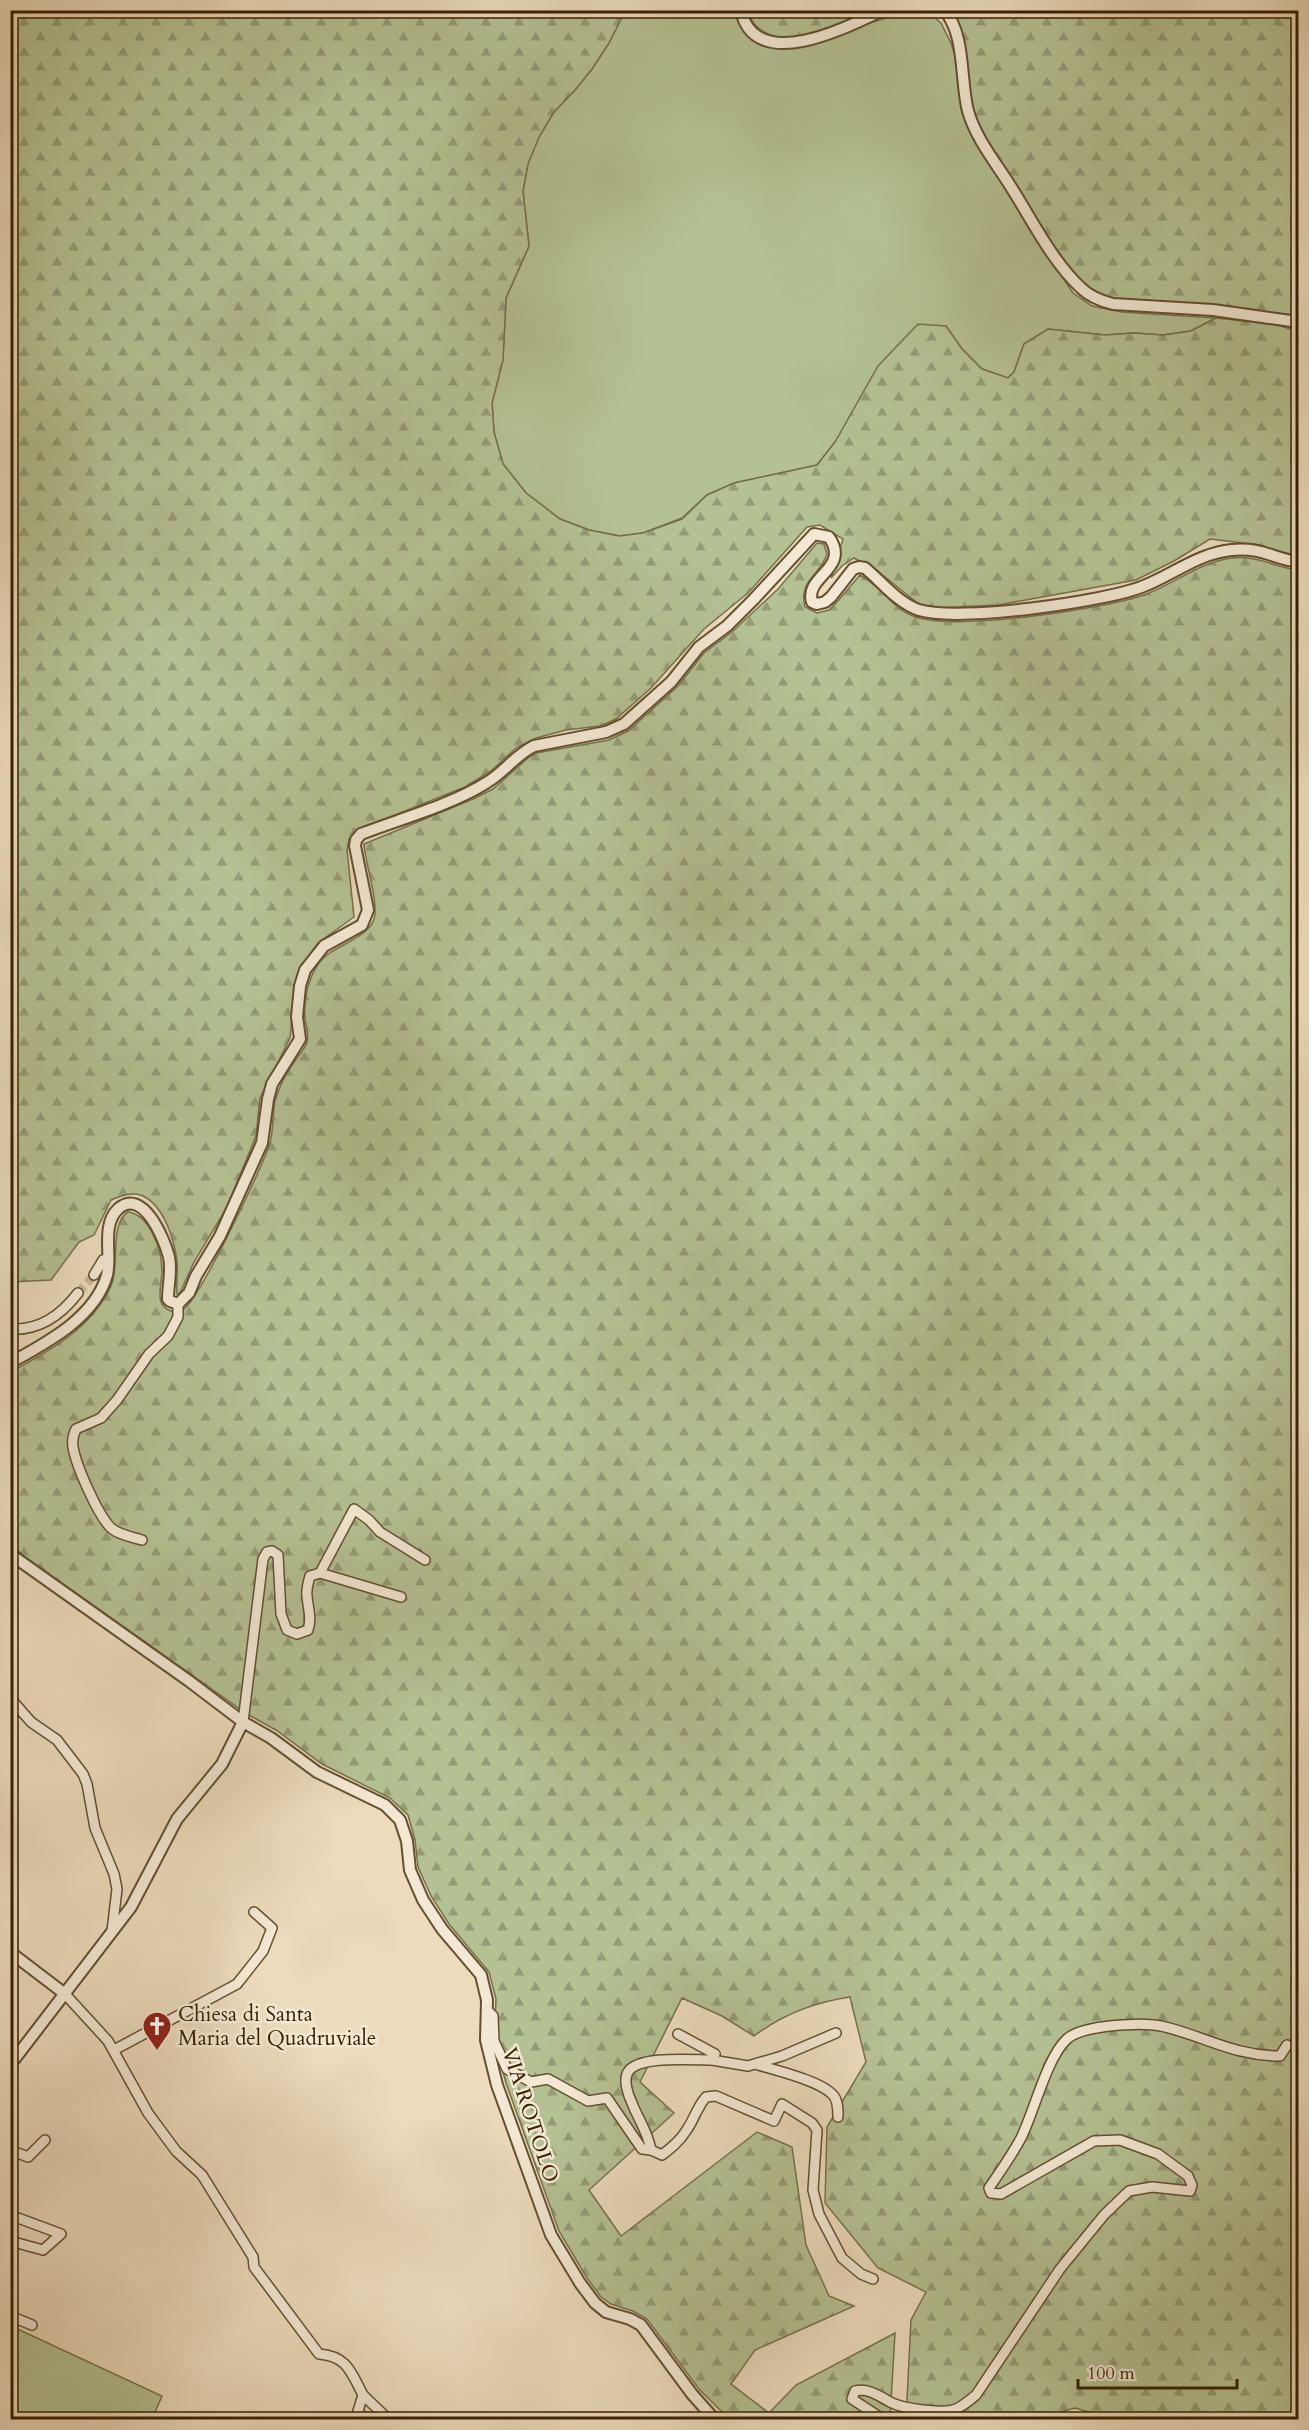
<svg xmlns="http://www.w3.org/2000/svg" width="1309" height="2430" viewBox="0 0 1309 2430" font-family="Cardo,serif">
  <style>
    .grass { fill: #b4c193; stroke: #76704a; stroke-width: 1.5 }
    .forest { fill: url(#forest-firs); stroke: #76704a; stroke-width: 1.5 }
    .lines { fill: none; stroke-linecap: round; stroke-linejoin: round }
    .minor-tunnel { stroke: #c8b696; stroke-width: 9; stroke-dasharray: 9 4.5; stroke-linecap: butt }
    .minor-casing { stroke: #644f2f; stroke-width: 12 }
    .tertiary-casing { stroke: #644f2f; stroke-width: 14 }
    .minor { stroke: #f3e8d3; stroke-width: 9 }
    .tertiary { stroke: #f3e8d3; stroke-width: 10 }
    .labels { text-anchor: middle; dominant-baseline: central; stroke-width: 5; stroke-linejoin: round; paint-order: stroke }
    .poi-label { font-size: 21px; fill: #372000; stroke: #f3e8d3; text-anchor: start }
    .street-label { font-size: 21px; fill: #372000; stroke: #f3e8d3 }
  </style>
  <defs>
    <pattern id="forest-firs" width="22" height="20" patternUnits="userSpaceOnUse" patternTransform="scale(1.5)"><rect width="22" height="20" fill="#b4c193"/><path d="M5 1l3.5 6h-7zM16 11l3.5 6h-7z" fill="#939c76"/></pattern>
  </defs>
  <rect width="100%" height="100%" fill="#ecdbbc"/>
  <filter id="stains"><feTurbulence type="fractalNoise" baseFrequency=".00333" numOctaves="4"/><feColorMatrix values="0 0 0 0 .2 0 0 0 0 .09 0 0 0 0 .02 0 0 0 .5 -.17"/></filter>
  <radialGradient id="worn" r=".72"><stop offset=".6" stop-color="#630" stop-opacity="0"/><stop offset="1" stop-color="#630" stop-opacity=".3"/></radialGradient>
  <g class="grass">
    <polygon points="625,11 737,11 768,45 863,25 909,11 929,13 941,23 951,43 956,59 962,100 1041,246 1073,293 1092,306 1122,312 1216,318 1191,331 1163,335 1134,333 1105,335 1048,329 1024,344 1014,372 1008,378 982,369 962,349 946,326 835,442 817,465 734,483 707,495 682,518 643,533 620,536 589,530 560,519 526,493 503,464 494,432 492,403 503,360 506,298 529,246 523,191 528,163 539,137 554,112 575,90 592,69 609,43"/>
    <polygon points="11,2326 162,2396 152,2419 11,2419"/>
  </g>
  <g class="forest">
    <path d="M10,11H625L609,43L592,69L575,90L554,112L539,137L528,164L523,191L529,246L506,298L503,360L492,403L494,432L503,464L526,493L560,519L589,530L619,536L643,533L682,519L707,495L734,483L817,465L835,442L878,366L918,324L946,326L962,349L982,369L1008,378L1014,372L1024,344L1048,329L1105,335L1134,333L1163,335L1191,331L1216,318L1273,324L1298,331V557L1281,554L1260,545L1210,539L1174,561L1136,580L998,605L935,608L920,605L879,572L854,558L842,566L831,578L843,539L820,525L807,527L748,593L704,629L651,688L616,719L600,726L566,730L536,738L516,748L491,771L465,787L360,829L349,839L347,850L354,917L318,943L299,970L295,988L290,1038L260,1098L256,1136L226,1209L194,1262L180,1293L177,1294C176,1283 178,1272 177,1261C174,1239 164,1206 143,1196C133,1191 121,1196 111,1200L94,1235L79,1242L51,1280L11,1282Z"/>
    <path d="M747,11H870C837,28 766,61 747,11Z"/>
    <path d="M952,11H1298V316L1213,305L1114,299C1103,296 1094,292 1085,285C1059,262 1035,214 1016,184C1001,161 983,138 975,113C964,80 971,40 952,11Z"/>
    <path d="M817,543L824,544L827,554C820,576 798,580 805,607L817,613L829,610L837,602L860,575C880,585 892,608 913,616C953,632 1102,609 1144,595C1175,584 1199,562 1232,558C1256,555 1275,567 1298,570V2419H1108L1106,2417L1075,2408L1036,2419H906L911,2320L926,2292L878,2268L825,2203L827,2127L866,2062L850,1997C815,2002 782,2015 754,2036L722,2016L682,1998L640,2082L674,2113L589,2190L621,2236L757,2132L792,2147L806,2245L829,2296L854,2306L755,2350L731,2384L769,2413L796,2385L895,2333L890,2419H729L699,2389L647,2319L633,2311L611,2304L601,2297L587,2278L559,2231L506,2083L494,2039L496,1999L489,1972L449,1924L431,1896L418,1867L415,1840L408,1815L390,1798L322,1764L276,1730L247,1714L24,1556L11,1544V1372C49,1351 92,1328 111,1286C120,1267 109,1223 128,1212C151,1215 162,1252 162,1271C162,1280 158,1294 161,1302C164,1309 172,1313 180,1312C196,1308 261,1169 269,1146C274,1132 272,1116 275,1101C279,1087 286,1073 295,1061C299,1055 305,1049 307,1042C309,1035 306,1026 305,1019C303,1001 308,978 319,963C332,945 368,939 374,919C379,903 365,863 364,844L473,799L493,789L528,758L536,753L609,740L628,731L677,687L704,653L732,632L778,589Z"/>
  </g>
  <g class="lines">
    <polyline class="minor-tunnel" points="78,1293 94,1275"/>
    <g class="minor-casing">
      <g id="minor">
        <polyline points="94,1275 103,1260 108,1259"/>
        <path d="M10,1329C40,1331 61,1315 78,1293"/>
        <path d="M142,1540C132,1537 119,1535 111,1528C98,1515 76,1466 73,1447C72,1441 73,1435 76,1429L101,1418L117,1400L149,1354L168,1336L178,1317V1304"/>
        <polyline points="320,1573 401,1597"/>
        <polyline points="10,1698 31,1722 57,1740 83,1774 87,1784 95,1828 114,1874 117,1889 112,1931"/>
        <path d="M243,1722L263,1559L267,1552L272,1551L278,1555L281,1614L287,1630L297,1634L308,1630C312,1618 308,1609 307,1596C306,1590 308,1583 310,1576L320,1573L354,1509L369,1520L380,1532L425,1560"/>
        <path d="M65,1994L108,2041L148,2113L176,2151L202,2175L253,2257L254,2267L319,2354C347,2356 351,2372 363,2395L358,2411L365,2420"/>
        <path d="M487,2010L493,2016L494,2041L507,2069L531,2082L548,2079L588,2101L607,2098L642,2149L651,2150C648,2132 638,2119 632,2103C628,2095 623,2080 628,2072C638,2055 693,2060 712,2060L715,2054L678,2034"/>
        <polyline points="114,2050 237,1984 263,1951 272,1928 254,1912"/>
        <polyline points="712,2060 748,2066 782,2056 836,2033"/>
        <path d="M755,2064C774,2070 818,2080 832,2094C838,2099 838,2109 838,2117"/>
        <polyline points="10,2150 28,2157 45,2140"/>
        <path d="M651,2150L662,2155C671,2148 680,2141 686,2131C694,2120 697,2107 706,2097L716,2096L774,2121L782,2104L812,2123L817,2130L813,2190L819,2214L842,2258L861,2274L873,2279"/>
        <polyline points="10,2215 61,2234 43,2250 10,2241"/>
        <polyline points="10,2316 32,2325"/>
        <polyline points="363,2395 389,2420"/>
        <path d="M884,2420L852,2399L855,2391C869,2388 879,2396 890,2402C903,2409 943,2414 956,2409C963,2406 970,2400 976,2395L1060,2269L1104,2215L1129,2191L1152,2187L1190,2191L1192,2185L1188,2176L1158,2154L1120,2140L1094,2141L1001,2194L991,2193L989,2188C1000,2172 1012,2155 1021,2138C1034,2112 1047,2057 1067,2039C1082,2025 1141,2022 1161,2026C1205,2036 1233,2056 1280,2056L1287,2045"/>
      </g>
    </g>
    <g class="tertiary-casing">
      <g id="tertiary">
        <path d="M741,10C754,75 849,27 883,10"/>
        <path d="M944,10C966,34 960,81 968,111C976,139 996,163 1011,187C1032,220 1052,261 1081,288C1090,297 1101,301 1113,304L1213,310L1298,322"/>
        <path d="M10,1363C46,1343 95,1318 107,1275C112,1255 101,1225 118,1209C143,1186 165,1241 169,1257C172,1271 168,1285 168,1299L170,1301L178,1304L189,1293L196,1276L220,1236L262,1143L268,1099L272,1084L300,1039L297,1017L300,986L305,970L324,946L362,925L368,910L355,846L356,840L361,834C400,819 451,805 486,783C504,773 515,755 534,746L606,732L624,724L671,682L699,647L727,626L754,599L814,534L829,537C851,569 804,576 812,602L817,604L825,602L831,597L853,569L859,567L865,568C882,582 898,603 919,610C958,622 1105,602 1144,586C1174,574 1199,553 1232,550C1261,547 1272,558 1298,562"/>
        <polyline points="10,1554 189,1681 243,1722 271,1738 317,1772 385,1805 400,1820 407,1841 410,1870 423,1900 442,1929 481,1975 487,2000 486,2040 497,2085 551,2235 580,2283 595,2303 606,2312 630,2319 641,2325 692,2394 715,2420"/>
        <polyline points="10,1952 65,1994"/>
        <polyline points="10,2065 131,1907 177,1819 222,1764 243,1722"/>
      </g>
    </g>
    <use href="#minor" class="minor"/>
    <use href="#tertiary" class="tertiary"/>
  </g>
  <defs>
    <g id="church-pin" transform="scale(1.5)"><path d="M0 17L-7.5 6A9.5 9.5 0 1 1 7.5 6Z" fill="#8f2418" stroke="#f3e8d3"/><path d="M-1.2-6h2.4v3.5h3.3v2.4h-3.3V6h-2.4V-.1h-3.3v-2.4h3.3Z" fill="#fff"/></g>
  </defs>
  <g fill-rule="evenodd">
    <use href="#church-pin" x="157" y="2026"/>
  </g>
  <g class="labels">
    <g class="poi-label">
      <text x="178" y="2014">Chiesa di Santa<tspan x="178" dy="24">Maria del Quadruviale</tspan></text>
    </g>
    <g class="street-label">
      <text transform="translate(530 2115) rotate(72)">VIA ROTOLO</text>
    </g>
  </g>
  <rect width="1309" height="2430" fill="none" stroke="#ecdbbc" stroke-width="36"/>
  <rect x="12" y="12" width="1285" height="2406" fill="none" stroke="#372000" stroke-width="3"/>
  <rect x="18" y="18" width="1273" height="2394" fill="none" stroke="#372000" stroke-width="1.5"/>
  <path d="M1078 2379v9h159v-9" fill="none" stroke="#372000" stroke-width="3"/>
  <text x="1087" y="2379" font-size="18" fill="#372000" stroke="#f3e8d3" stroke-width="4.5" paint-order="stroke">100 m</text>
  <rect width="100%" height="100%" filter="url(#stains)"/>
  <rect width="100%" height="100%" fill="url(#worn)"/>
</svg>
